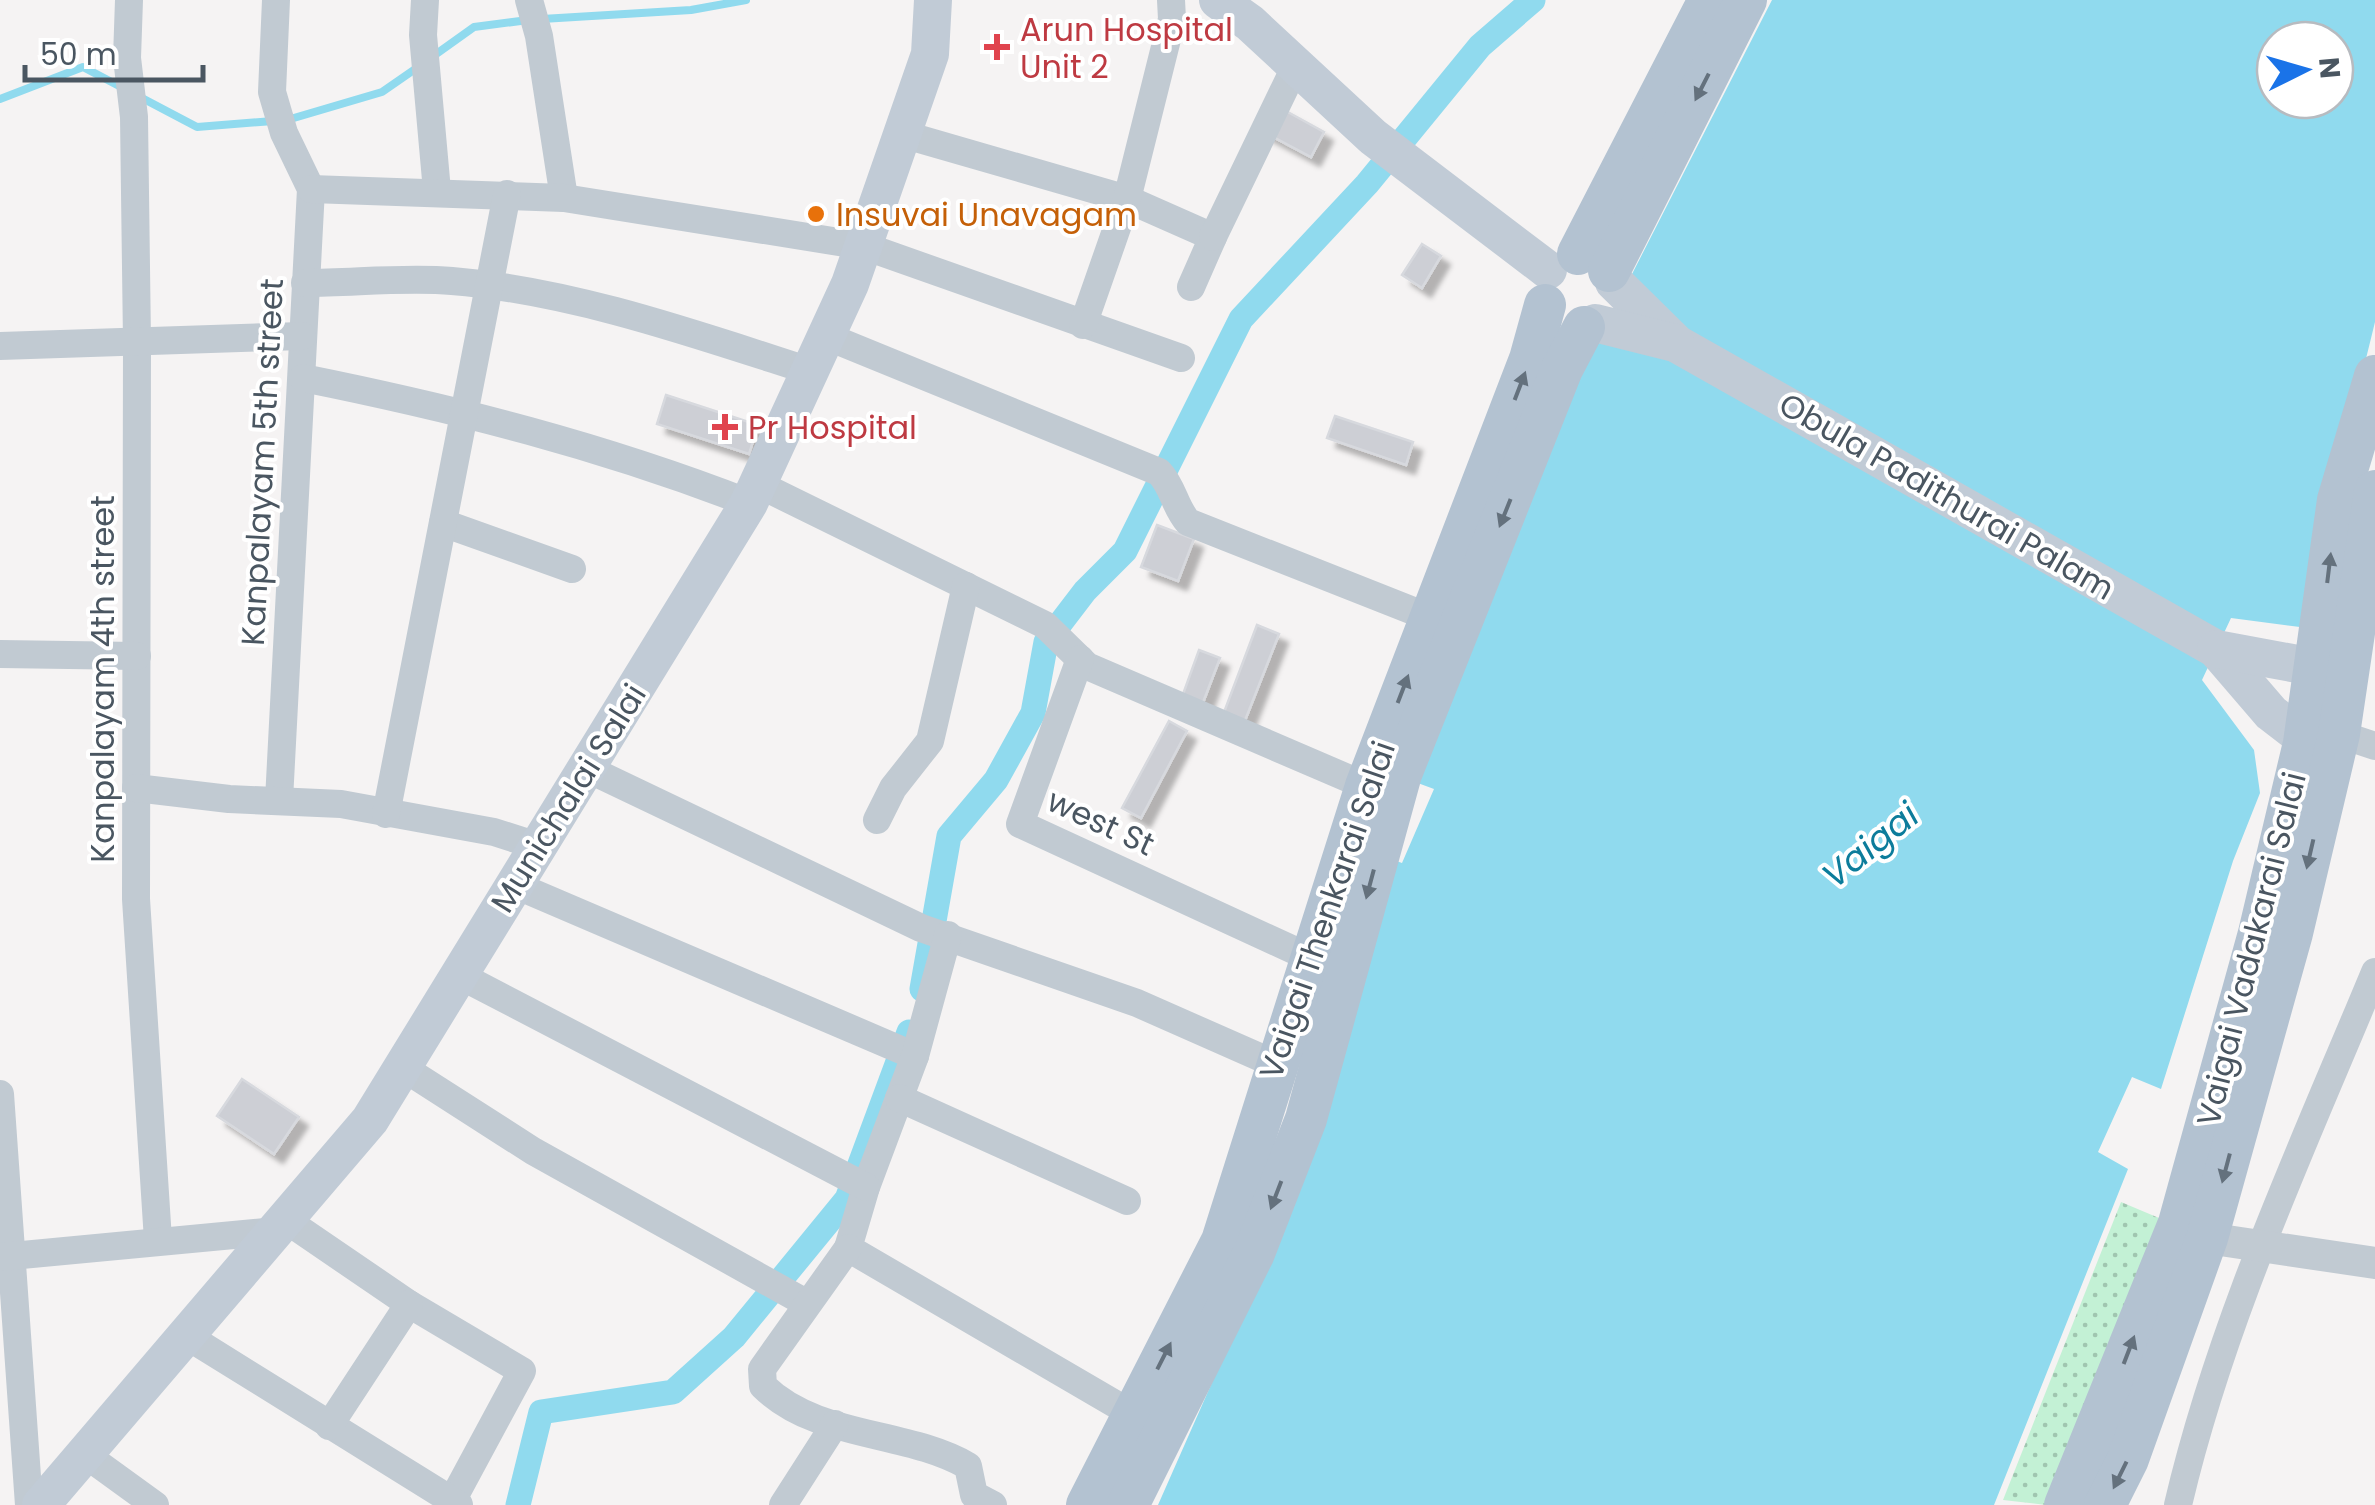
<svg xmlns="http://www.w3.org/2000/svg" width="2375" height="1505" viewBox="0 0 2375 1505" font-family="Poppins,sans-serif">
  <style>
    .park { fill: url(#park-dots) }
    .water { fill: #90daee; fill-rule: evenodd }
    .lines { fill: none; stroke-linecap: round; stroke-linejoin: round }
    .stream { stroke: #90daee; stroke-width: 8 }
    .canal { stroke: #90daee; stroke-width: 25 }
    .building { fill: #cdcfd5; stroke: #d7d9de; stroke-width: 2.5; filter: url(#shadow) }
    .minor { stroke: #c1cad2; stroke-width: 28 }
    .tertiary { stroke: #c1cad2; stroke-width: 32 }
    .secondary { stroke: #c1cbd6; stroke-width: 38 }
    .primary { stroke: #b3c2d1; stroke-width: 42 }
    .oneway { fill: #64717d }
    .health-dot { fill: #e0444e; stroke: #fff; stroke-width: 4 }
    .food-dot { fill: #e8710a; stroke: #fff; stroke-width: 4 }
    .labels { text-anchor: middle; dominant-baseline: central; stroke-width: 8; stroke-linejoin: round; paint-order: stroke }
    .health-label { font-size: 32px; fill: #be3a42; stroke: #fff; text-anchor: start }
    .food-label { font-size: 32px; fill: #c56008; stroke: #fff; text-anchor: start }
    .street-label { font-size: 32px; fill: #4a5661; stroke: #fff }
    .water-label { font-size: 35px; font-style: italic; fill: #0c7c9b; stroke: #fff }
  </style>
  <defs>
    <pattern id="park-dots" width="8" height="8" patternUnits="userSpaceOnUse" patternTransform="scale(2.5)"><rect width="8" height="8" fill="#c3f1d5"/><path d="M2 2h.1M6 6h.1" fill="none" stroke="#a0c6b0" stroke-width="1.8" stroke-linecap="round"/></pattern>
    <filter id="shadow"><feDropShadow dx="9" dy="9" stdDeviation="2.5" flood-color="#0004"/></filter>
  </defs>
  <rect width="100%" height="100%" fill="#f5f3f3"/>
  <polygon class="park" points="2121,1202 2159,1218 2046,1505 2003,1500"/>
  <path class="water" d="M1772,0H2375V322L2300,627L2231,618L2202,680L2254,750L2260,793L2233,861L2161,1089L2132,1077L2098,1152L2128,1169L1994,1505H1158L1323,1131L1388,858L1402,863L1434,789L1415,782L1583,370ZM2275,40H2335V100H2275Z"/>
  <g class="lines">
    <g class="stream">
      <polyline points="542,19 691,10 746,0"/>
      <polyline points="432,57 474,27 528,20"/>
      <polyline points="140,97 197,127 273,121"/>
      <polyline points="0,99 83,67 123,88"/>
      <polyline points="287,120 382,92 421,65"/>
    </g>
    <g class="canal">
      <polyline points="922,989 949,836 996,780 1033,713 1046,642 1085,591 1125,551 1241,319 1367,184 1480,46 1533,0"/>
      <polyline points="518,1505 541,1412 673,1392 734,1337 847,1199 909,1032"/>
    </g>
  </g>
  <g class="building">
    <polygon points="1275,105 1324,132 1311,157 1262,131"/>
    <polygon points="1422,244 1441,256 1422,288 1402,275"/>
    <polygon points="666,395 758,425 749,454 657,424"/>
    <polygon points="1335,416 1413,442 1406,465 1327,438"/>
    <polygon points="1157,525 1194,539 1178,581 1141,567"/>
    <polygon points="1257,625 1279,634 1244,723 1223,715"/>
    <polygon points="1199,650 1220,658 1202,705 1182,697"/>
    <polygon points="1169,721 1187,731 1141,818 1122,808"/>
    <polygon points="242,1079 299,1117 274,1154 217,1116"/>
  </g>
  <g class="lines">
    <g class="minor">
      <polyline points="129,0 127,58 134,117 137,342 136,899 158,1240"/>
      <polyline points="276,0 272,92 284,133 311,189 279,800"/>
      <polyline points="425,0 423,35 437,191"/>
      <polyline points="529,0 539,36 564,198"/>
      <polyline points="902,134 1127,199 1213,237 1191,287"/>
      <polyline points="311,189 564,198 864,246 1181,358"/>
      <polyline points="1213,237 1296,65"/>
      <path d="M305,283C353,283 404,277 452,281C573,291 695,334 810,371"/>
      <polyline points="1083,325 1127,199 1172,19 1171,0"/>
      <path d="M826,336L1159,472C1174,488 1174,506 1188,522L1431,618"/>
      <polyline points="0,346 302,336"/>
      <path d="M303,378C457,409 602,446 749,503"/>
      <polyline points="758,484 1045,625 1087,666 1366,786"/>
      <polyline points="443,523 572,569"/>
      <polyline points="0,654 137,656"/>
      <polyline points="1080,659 1020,824 1311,958"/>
      <polyline points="2339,734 2375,746"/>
      <polyline points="586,768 921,928 1137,1003 1275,1064"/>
      <polyline points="136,788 229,799 341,804 494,832 538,846"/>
      <polyline points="386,814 507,194"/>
      <polyline points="877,820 893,788 930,741 966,586"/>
      <polyline points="515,885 915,1056"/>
      <polyline points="948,935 915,1056 866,1187 848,1248 1134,1415"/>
      <polyline points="459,975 866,1187"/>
      <polyline points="402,1067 533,1151 806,1303"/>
      <polyline points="0,1094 29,1505"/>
      <polyline points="899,1098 1127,1201"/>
      <polyline points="286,1220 409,1304 522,1371 452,1501"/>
      <path d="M848,1248L762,1369L763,1386C817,1439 906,1430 968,1466L974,1495L993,1505"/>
      <polyline points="0,1257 276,1231"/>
      <polyline points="187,1336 459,1505"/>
      <polyline points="329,1426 409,1304"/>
      <polyline points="86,1455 155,1505"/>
      <polyline points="783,1505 835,1424"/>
      <path d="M2178,1505C2221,1321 2303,1146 2375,972"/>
    </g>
    <polyline class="tertiary" points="2189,1228 2207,1238 2375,1263"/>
    <g class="secondary">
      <polyline points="1218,0 1250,23 1373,137 1548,270"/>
      <polyline points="1614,282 1677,344 2216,649 2271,713 2327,756"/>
      <polyline points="1595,323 1675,343"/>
      <polyline points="2216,649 2341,672"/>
      <polyline points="41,1505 370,1120 749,503 850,284 930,54 933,0"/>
    </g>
    <g class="primary">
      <polyline points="1578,254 1709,0"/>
      <polyline points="1609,271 1746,0"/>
      <polyline points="1087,1505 1222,1241 1366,786 1530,359 1545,305"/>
      <polyline points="1128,1505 1254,1253 1306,1119 1401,774 1562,369 1584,327"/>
      <polyline points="2065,1505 2179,1223 2259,933 2304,743 2338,500 2375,376"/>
      <polyline points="2105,1505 2128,1459 2207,1238 2292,933 2339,734 2375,491"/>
    </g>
  </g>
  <defs><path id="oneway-solid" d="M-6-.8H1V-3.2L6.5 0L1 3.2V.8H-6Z" transform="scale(2.5)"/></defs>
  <g class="oneway">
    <use href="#oneway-solid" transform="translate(1702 87) rotate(117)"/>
    <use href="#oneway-solid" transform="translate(1520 386) rotate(-69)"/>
    <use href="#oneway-solid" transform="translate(1505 513) rotate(112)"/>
    <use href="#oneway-solid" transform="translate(2329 568) rotate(-83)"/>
    <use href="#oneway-solid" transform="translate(1403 689) rotate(-69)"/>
    <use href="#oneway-solid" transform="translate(2310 854) rotate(103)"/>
    <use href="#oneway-solid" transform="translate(1370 884) rotate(105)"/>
    <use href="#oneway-solid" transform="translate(2226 1168) rotate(105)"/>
    <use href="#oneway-solid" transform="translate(1276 1195) rotate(111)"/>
    <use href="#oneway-solid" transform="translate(2129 1350) rotate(-69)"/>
    <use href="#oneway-solid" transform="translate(1164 1356) rotate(-63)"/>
    <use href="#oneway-solid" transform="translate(2120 1475) rotate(116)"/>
  </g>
  <g class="health-dot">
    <path d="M992 32h10v10h10v10h-10v10h-10v-10h-10v-10h10z"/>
    <path d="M720 412h10v10h10v10h-10v10h-10v-10h-10v-10h10z"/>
  </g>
  <circle class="food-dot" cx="816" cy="214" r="10"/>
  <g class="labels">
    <g class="health-label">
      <text x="1020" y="29">Arun Hospital<tspan x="1020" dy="37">Unit 2</tspan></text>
      <text x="748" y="427">Pr Hospital</text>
    </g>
    <g class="food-label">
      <text x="836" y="214">Insuvai Unavagam</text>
    </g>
    <g class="street-label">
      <text transform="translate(262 462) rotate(-87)">Kanpalayam 5th street</text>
      <text transform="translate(1947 496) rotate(30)">Obula Padithurai Palam</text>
      <text transform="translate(102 679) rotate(-90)">Kanpalayam 4th street</text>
      <text transform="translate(568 798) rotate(-58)">Munichalai Salai</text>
      <text transform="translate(1101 822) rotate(25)">west St</text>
      <text transform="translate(1327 910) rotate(-71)">Vaigai Thenkarai Salai</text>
      <text transform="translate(2251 949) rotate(-76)">Vaigai Vadakarai Salai</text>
    </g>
    <g class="water-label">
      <text transform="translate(1870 845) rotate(-39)">Vaigai</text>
    </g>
  </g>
  <g transform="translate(2305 70) rotate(85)"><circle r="48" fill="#ffffff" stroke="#b7bbc0" stroke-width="2.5"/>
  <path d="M0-8L18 38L0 25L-18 38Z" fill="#1a73e8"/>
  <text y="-15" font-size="28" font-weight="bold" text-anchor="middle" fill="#4a5661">N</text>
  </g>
  <path d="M25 65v15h178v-15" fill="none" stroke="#4a5661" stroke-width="5"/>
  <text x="40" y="65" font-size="30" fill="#4a5661" stroke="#ffffff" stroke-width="8" paint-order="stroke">50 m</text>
</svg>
